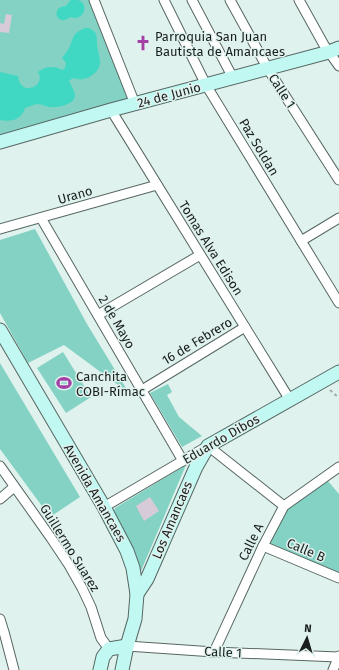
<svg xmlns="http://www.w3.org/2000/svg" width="339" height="670" viewBox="0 0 339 670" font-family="'Fira Sans',sans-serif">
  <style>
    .green { fill: #83d2c3 }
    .water { fill: #41d8c3 }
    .building { fill: #d6cbd6 }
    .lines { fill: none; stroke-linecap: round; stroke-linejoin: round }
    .street-casing { stroke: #576763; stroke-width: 11 }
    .secondary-casing { stroke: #576763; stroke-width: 15 }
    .path { stroke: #9faeab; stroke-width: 2; stroke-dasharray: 3 3; stroke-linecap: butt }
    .street { stroke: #fff; stroke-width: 9 }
    .secondary { stroke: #c1f9f2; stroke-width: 13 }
    .labels { text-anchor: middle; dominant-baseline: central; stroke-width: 3; stroke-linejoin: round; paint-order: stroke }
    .poi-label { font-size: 13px; fill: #191f1e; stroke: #e0f2ee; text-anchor: start }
    .street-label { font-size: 13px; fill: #191f1e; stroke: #e0f2ee }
  </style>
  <rect width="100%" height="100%" fill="#e0f2ee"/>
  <g class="green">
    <polygon points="0,0 90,0 129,99 0,135"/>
    <polygon points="35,229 87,324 129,393 64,345 28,363 0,313 0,240"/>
    <polygon points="63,352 91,397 66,413 37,368"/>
    <polygon points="0,363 80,497 50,517 0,449"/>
    <polygon points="168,384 172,392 167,395 179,417 202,436 182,447 150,393"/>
    <polygon points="186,465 141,571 112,516 115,508"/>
    <polygon points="327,480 339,494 339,576 267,544 285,508"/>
  </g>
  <g class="water">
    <path d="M71,0C73,0 77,0 78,0C90,4 84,22 70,17C58,28 49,7 66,6L69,2Z"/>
    <path d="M85,28H89L95,32C97,36 97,40 97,45C99,58 105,67 91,76C85,80 79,80 73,78L69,81C71,85 75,91 75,96C74,105 57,108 50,107C46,107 42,104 38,104C34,104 29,107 25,108C21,120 12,122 0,120V72L18,76C20,98 47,86 38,72C45,67 53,65 62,70L65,68L66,63L62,58C65,54 68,50 70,46C74,36 73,33 85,28Z"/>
  </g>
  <g class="building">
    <polygon points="6,14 12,15 9,33 0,32 0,23 4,24"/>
    <polygon points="150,497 159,511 144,521 136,506"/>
  </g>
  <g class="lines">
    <g class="street-casing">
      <g id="street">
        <polyline points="94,0 135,104"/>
        <polyline points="164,0 206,85 339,303"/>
        <polyline points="192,0 233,78"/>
        <polyline points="230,0 268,69 339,180"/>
        <polyline points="299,0 324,45 339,66"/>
        <polyline points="111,110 290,400"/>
        <polyline points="41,218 183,461"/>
        <polyline points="0,229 157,185"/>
        <polyline points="301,241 339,218"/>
        <polyline points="98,315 200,255"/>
        <polyline points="142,390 245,327"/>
        <polyline points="0,466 51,538 69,565 82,588 91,607 101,638 109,649"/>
        <polyline points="0,499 14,487"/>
        <polyline points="104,507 208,446 284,506"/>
        <polyline points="263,546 339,578"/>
        <polyline points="0,619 4,632 14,670"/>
        <polyline points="127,646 214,652 338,657"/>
        <polyline points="214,652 263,546 284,506 339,467"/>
        <polyline points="333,670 339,656"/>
      </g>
    </g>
    <g class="secondary-casing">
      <g id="secondary">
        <polyline points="0,142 111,110 329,52 339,48"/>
        <polyline points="0,330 104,507 127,551 133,568 137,594 135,619 127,646 122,670"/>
        <polyline points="137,594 147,579 196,467 208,446 339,372"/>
        <polyline points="100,670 103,657 109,649 127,646"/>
      </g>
    </g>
    <polyline class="path" points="330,390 339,398"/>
    <use href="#street" class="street"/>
    <use href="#secondary" class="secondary"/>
  </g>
  <defs>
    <g id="church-bare" transform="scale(1.2)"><path d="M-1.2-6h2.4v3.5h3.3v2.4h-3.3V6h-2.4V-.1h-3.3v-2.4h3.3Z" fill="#a240a6" stroke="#e0f2ee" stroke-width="2.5" paint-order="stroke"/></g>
    <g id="stadium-bare" transform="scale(1.2)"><path d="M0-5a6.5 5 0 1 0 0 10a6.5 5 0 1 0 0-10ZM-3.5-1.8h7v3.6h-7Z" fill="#a240a6" stroke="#e0f2ee" stroke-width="2.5" paint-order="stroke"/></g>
  </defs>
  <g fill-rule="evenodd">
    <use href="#church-bare" x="143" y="43"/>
    <use href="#stadium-bare" x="64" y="383"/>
  </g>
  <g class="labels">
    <g class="poi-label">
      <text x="155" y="36">Parroquia San Juan<tspan x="155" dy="15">Bautista de Amancaes</tspan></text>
      <text x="76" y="376">Canchita<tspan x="76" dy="15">COBI-Rímac</tspan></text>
    </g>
    <g class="street-label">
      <text transform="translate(282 91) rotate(57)">Calle 1</text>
      <text transform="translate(169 95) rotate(-15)">24 de Junio</text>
      <text transform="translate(259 147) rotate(59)">Paz Soldan</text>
      <text transform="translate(75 195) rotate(-16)">Urano</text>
      <text transform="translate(211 248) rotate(58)">Tomas Alva Edison</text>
      <text transform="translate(117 322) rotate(60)">2 de Mayo</text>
      <text transform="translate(197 341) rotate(-31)">16 de Febrero</text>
      <text transform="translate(221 439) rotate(-30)">Eduardo Dibos</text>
      <text transform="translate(95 493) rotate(60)">Avenida Amancaes</text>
      <text transform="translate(172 520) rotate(-67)">Los Amancaes</text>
      <text transform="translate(251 542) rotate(-64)">Calle A</text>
      <text transform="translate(70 548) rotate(58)">Guillermo Suarez</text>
      <text transform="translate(306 550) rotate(23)">Calle B</text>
      <text transform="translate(223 652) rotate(3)">Calle 1</text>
    </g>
  </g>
  <g transform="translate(307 638) rotate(5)" stroke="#e0f2ee" stroke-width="3" paint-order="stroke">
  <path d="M0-3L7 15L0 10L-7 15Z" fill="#191f1e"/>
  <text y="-6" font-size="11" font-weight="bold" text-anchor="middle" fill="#191f1e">N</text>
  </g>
</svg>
